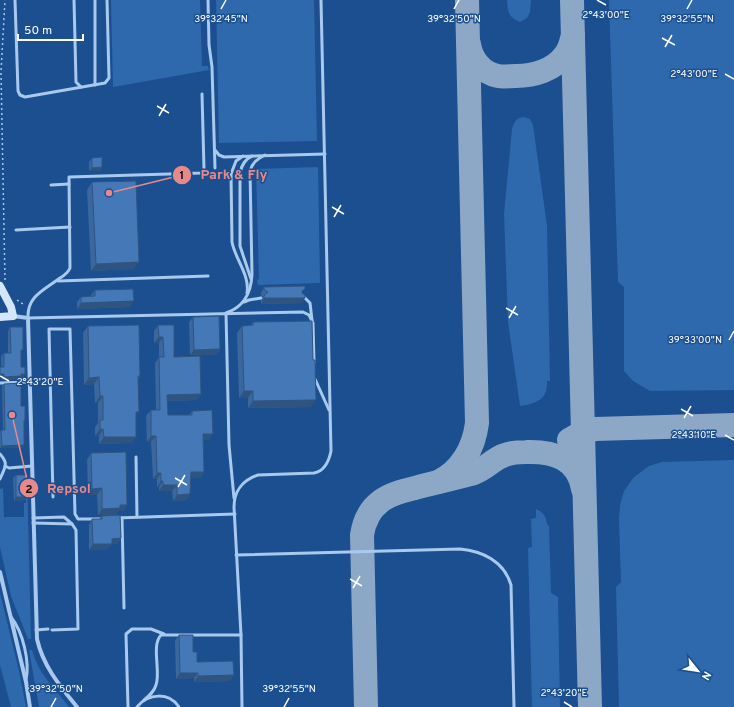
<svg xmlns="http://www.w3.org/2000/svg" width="734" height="707" viewBox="0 0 734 707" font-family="Overpass,sans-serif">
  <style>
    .green { fill: #2e69ad }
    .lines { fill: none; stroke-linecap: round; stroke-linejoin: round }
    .taxiway { stroke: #8da7c7; stroke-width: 24 }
    .path { stroke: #a9c9ee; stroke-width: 1.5; stroke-dasharray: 2 3; stroke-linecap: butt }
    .lane { stroke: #a9c9ee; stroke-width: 3 }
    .street { stroke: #a9c9ee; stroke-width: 4 }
    .secondary { stroke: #d6e6fa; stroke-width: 8 }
    .wall { fill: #3a679d }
    .shaded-wall { fill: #305480 }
    .building { fill: #4478b7; stroke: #305480 }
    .ticks { fill: none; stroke: #fff; stroke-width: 1.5 }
    .ticks-label { font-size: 10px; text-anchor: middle; fill: #fff; stroke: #1b4f8f; stroke-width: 3; stroke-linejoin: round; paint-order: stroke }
    .leader { fill: none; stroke: #e88989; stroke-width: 1.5 }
    .callout-dot { fill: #e88989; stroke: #1b4f8f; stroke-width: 1.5 }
    .mark-label { font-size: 12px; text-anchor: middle; font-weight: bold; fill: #111 }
    .callout-label { font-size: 14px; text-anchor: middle; font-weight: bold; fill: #e88989; stroke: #1b4f8f; stroke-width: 3; stroke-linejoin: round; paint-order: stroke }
  </style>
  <rect width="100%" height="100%" fill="#1b4f8f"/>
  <g class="green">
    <polygon points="111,0 200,0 202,66 208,66 209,70 113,87"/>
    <polygon points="216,0 314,0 317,141 219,143"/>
    <path d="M507,0H531L530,12L527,18L520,22C508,17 508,12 507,0Z"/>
    <polygon points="609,0 734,0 734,390 650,391 633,381 624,371 624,287 618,282"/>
    <path d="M524,117L530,119L533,125L547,226L550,381H547C547,384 547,388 546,391C543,402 529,405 520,406L508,322L504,214L512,129C514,122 516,118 524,117Z"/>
    <polygon points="318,167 320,283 258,285 257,280 259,279 256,169"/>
    <polygon points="734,460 734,707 619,707 616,587 621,582 619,520 620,505 624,491 634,477 649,466 662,462"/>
    <polygon points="25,474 27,475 31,639 28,639 11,596 0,547 0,489 3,488 4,517 24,517 24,503 26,503"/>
    <path d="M536,509C543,512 546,516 547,524L549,526L551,593L558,597L560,707H532L528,548L532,547L531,519L536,518Z"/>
    <polygon points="0,593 19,671 26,707 11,707 0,665"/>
    <path d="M29,650H32C39,675 54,687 69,707H39Z"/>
  </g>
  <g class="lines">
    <g class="taxiway">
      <polyline points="572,0 590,707"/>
      <path d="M469,44C471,59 482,73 498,76C504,77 510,76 516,76C534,76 554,70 565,55C570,49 571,42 573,35"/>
      <polyline points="569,440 583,432 595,429 734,425"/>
      <path d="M438,482C461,471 474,448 477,423L467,0"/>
      <path d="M366,707L362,535C364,522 370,509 381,501C390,494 403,491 415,488C433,483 452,479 471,474C487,469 492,459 505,455C512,452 519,452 526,452C554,451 578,459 583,489"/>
    </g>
    <g class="path">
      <polyline points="5,280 1,72 5,0"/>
      <polyline points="17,300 23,304"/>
    </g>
    <g class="lane">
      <polyline points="15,0 18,91 20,95 25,97 105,83 109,78 107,0"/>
      <polyline points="74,0 76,82 81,87"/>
      <polyline points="95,0 95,85"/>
      <polyline points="208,0 209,45 212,67 215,168"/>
      <path d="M202,94L204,169L202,173L69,177L70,268C68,273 65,275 60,278C44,290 27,296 28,318L303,312L309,315L313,323L314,363"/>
      <polyline points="215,150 219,155 224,157 325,154"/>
      <path d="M243,156L236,161L231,174L232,242C235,259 250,275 247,293"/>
      <polyline points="51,185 69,184"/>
      <polyline points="16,230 70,227"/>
      <path d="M251,279L240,246V172C242,165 245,159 252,156"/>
      <polyline points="58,281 208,276"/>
      <polyline points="301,297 305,298 310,303 312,320"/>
      <polyline points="244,302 249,300 261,298"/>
      <polyline points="315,379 329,410"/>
      <polyline points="0,383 30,382"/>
      <path d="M0,454C9,464 5,467 0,479"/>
      <polyline points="136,457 137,517"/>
      <polyline points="5,466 9,468 32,466"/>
      <polyline points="53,497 49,329 70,329 75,514 78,519 103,519"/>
      <path d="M234,498L229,445L226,313C244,307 251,293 252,275L250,171C252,163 257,159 265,155"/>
      <polyline points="33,518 64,517 72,524 33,523"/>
      <polyline points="116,518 235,514"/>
      <polyline points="122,518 124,608"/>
      <path d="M236,555L460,549C482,551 504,561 511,585L514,707"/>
      <path d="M11,617C23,632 30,662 26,680"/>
      <polyline points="36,630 48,629"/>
      <polyline points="52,630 78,629 76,530 72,524"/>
      <path d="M144,700C149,696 154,692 156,685C161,672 151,645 161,635H241"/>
      <polyline points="128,707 126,634 132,629 151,629 164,634"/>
      <path d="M137,707C148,693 169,692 179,707"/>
      <path d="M242,707L241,635L234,507C234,491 243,480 258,475L314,473C325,471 329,461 331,451L321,0"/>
    </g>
    <g class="street">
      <path d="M13,316L28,318L37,639C43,666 60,686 77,707"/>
      <polyline points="0,572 26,682 30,707"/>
    </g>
    <polyline class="secondary" points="0,286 11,307 13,316 0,317"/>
  </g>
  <g class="wall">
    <polygon points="92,158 102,167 100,171 89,171 89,162"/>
    <polygon points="92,182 134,269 91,271 87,190"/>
    <polygon points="264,287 302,293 302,303 261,304 261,301 263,297 261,295 261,293"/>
    <polygon points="95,290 130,307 77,309 77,302 81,297 91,296 91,295"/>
    <polygon points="193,317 220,349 216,355 190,355 189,322"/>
    <polygon points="253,322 311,407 248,408 248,398 239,398 237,333 242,326 251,325"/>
    <polygon points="158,325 174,357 201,394 197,400 168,401 168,415 189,415 192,411 209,440 203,440 204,472 200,478 191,478 190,494 186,500 173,501 172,491 159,491 159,487 157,487 157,479 153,479 151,442 147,442 146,416 151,410 156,410 155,363 159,357 159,343 154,343 154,331"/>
    <polygon points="88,326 140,376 138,380 136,416 136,437 131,443 99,444 99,436 95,436 95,427 98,423 98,403 95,403 94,384 84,385 83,333"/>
    <polygon points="10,327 21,353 21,367 25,374 23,377 21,377 19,379 2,380 1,356 4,353 8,353 8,331"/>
    <polygon points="4,384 21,406 25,420 24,422 23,448 0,448 0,432 1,430 3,430 2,386"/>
    <polygon points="91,453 127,505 123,511 118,511 116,515 98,515 97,495 88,495 87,460"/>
    <polygon points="16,475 27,497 25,500 14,501 13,478"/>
    <polygon points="102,516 121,538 117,544 112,544 108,549 89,550 89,525 92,519 99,519"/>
    <polygon points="179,635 193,652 197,662 230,681 194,682 194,678 176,679 175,641"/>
  </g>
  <g class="shaded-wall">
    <polygon points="102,167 100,171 89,171 92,168"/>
    <polygon points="139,262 134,269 91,271 96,264"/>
    <polygon points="264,298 305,298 302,303 261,304"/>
    <polygon points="134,301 130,307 77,309 81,303"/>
    <polygon points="159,337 163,337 159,343 154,343"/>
    <polygon points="220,349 216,355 190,355 194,350"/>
    <polygon points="0,374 4,374 2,377 0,377"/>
    <polygon points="21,374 25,374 23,377 21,377 19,379 2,380 4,377"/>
    <polygon points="99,377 94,384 84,385 89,378"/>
    <polygon points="244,391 253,391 248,398 239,398"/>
    <polygon points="201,394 197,400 163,401 167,395"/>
    <polygon points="100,396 103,396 98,403 95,403"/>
    <polygon points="316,400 311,407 248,408 253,401"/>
    <polygon points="100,429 103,429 99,436 95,436"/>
    <polygon points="203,434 213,434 209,440 199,440"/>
    <polygon points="151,436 156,436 151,442 147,442"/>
    <polygon points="104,437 136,437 131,443 99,444"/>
    <polygon points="24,445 23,448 0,448 2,446"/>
    <polygon points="191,472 204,472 200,478 187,478"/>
    <polygon points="157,473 161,473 157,479 153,479"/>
    <polygon points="161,481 163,481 159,487 157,487"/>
    <polygon points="163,485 177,485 172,491 159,491"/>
    <polygon points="102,488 97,495 88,495 92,489"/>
    <polygon points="190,494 186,500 173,501 177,495"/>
    <polygon points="16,497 27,497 25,500 14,501"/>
    <polygon points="120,505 127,505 123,511 118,511 116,515 98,515 102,509"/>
    <polygon points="121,538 117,544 112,544 108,549 89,550 93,544 112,539"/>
    <polygon points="180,673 198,673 194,678 176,679"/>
    <polygon points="234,675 230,681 194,682 198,676"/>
  </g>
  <g class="building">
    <polygon points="102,157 102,167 92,168 92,158"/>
    <polygon points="136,181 139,262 96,264 92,182"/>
    <polygon points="305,286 305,289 302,291 302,293 305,295 305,298 264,298 264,296 268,292 264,290 264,287"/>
    <polygon points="133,289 134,301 81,303 81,297 95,296 95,290"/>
    <polygon points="219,316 220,349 194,350 193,317"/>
    <polygon points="312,321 313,360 315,360 316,400 253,401 253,391 244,391 242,326 253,325 253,322"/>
    <polygon points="139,325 140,376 138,376 139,412 136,412 136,437 104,437 103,429 100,429 100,420 103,420 103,396 100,396 99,377 89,378 88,326"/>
    <polygon points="158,325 174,325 174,357 200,356 201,394 167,395 168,415 192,415 192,411 212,410 213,434 203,434 204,472 191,472 190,494 177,495 177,485 163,485 163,481 161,481 161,473 157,473 156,436 151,436 151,410 160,410 159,357 164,357 163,337 159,337"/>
    <polygon points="10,327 23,327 23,350 21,350 21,367 25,367 25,374 21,374 21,376 4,377 4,374 0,374 0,367 4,367 4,353 11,353"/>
    <polygon points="21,383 21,406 25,406 25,420 24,420 24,445 2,446 1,430 5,430 4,384"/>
    <polygon points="126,452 127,505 120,505 120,508 102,509 102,488 92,489 91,453"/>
    <rect x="16" y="475" width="11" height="22"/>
    <polygon points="120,515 121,538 112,539 112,544 93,544 92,519 102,519 102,516"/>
    <polygon points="179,635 193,635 193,652 197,652 197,662 233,661 234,675 198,676 198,673 180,673"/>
  </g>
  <path class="ticks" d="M597,0L606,5M221,9L226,0M454,9L459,0M687,9L692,0M662,38L675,45M665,47L672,35M725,74L734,79M157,106L169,113M159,116L166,104M332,207L344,214M334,217L341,205M506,308L518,315M509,318L516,306M729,340L734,331M0,376L9,381M681,409L693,416M684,418L691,406M725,435L734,440M175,478L187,485M178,487L185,475M350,579L362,586M353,588L360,576M564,702L572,707M51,707L56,698M284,707L289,698"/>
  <g class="ticks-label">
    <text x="606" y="18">2°43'00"E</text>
    <text x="221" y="22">39°32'45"N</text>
    <text x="454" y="22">39°32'50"N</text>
    <text x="687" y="22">39°32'55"N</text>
    <text x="694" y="77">2°43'00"E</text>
    <text x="695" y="343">39°33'00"N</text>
    <text x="40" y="385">2°43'20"E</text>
    <text x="694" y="438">2°43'10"E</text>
    <text x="56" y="692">39°32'50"N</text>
    <text x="289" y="692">39°32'55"N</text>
    <text x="564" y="696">2°43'20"E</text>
  </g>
  <path class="leader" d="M109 193L182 175M12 415L29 488"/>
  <g class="callout-dot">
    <circle cx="109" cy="193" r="4"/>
    <circle cx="12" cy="415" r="4"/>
    <circle cx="182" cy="175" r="10"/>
    <circle cx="29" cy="488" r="10"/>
  </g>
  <g class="mark-label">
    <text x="182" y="179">1</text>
    <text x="29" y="493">2</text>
  </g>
  <g class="callout-label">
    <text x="234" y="179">Park &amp; Fly</text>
    <text x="69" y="493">Repsol</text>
  </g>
  <g transform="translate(698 671) rotate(120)" stroke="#1b4f8f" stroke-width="3" paint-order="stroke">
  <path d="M0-3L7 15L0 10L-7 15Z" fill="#ffffff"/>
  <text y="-6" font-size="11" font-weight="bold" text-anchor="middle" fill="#ffffff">N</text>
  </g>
  <path d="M18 34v6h65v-6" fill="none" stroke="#ffffff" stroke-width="2"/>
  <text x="24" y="34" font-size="12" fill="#ffffff" stroke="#1b4f8f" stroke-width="3" paint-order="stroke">50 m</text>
</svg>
